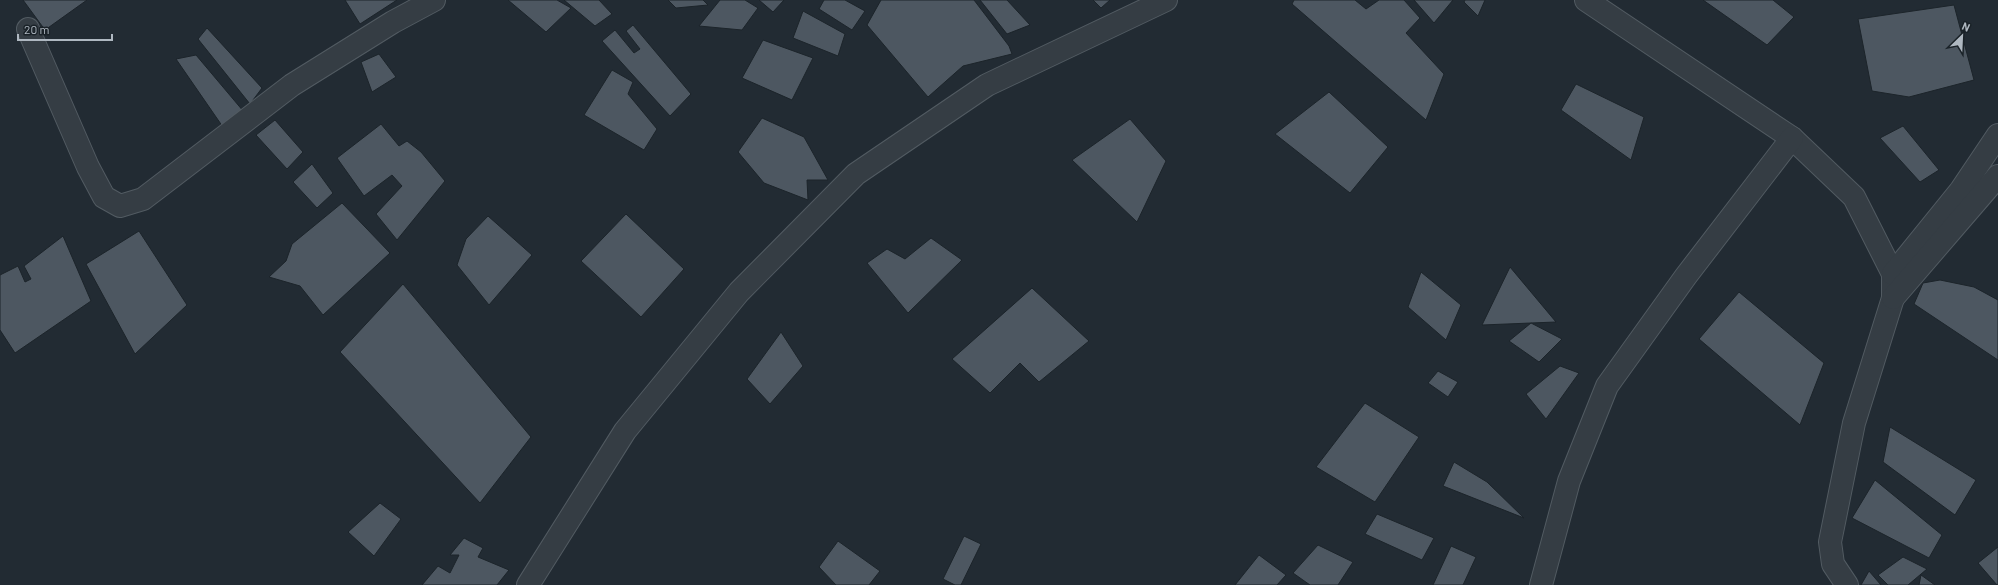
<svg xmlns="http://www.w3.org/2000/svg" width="1998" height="585" viewBox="0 0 1998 585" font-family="Barlow,sans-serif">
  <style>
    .building { fill: #4d5761; stroke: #1c242a }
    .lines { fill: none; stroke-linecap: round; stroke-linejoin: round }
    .street-casing { stroke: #525b62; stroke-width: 24 }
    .street { stroke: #353d44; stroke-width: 22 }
  </style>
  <rect width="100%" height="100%" fill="#222b33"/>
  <g class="building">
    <polygon points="23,0 87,0 45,30"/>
    <polygon points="345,0 397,0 360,24"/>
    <polygon points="508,0 557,0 571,8 546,32"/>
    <polygon points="564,0 599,0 612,14 595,26"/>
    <polygon points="668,0 703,0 708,5 676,8"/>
    <polygon points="720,0 745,0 758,8 742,30 699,26"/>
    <polygon points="759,0 784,0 773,12"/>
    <polygon points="824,0 845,0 865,11 852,30 819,9"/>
    <polygon points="881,0 974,0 1009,46 1012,54 963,66 928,97 867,25"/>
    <polygon points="980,0 1007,0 1030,25 1007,34"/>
    <polygon points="1093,0 1110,0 1101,8"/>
    <polygon points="1294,0 1355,0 1366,9 1379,0 1404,0 1420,18 1406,33 1444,74 1426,120 1292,4"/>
    <polygon points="1414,0 1453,0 1434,23"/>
    <polygon points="1465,0 1485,0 1478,16 1464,2"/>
    <polygon points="1703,0 1773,0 1794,17 1767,45"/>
    <polygon points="1954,5 1974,80 1909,97 1872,91 1858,19"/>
    <polygon points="803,11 845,34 838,56 793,38"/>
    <polygon points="633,25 691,94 670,116 602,41 615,30 634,53 640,49 626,31"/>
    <polygon points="207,28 262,88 250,104 198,39"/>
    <polygon points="763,40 813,58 792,100 742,78"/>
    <polygon points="379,54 396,77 372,92 361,62"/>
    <polygon points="196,55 244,112 225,130 176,59"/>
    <polygon points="612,70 633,82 628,94 657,129 644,150 584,115"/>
    <polygon points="1576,84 1644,117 1631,160 1561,110"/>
    <polygon points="1329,92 1388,147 1350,193 1275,134"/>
    <polygon points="762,118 804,137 828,180 807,180 808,200 764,183 738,152"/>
    <polygon points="1130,119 1166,161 1137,222 1072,160"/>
    <polygon points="275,120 303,152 287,169 256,135"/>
    <polygon points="381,124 399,146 407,141 421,152 445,181 397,240 376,214 402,186 392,175 364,196 337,158"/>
    <polygon points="1903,126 1939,170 1920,182 1880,138"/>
    <polygon points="312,164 333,193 317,208 293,182"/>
    <polygon points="342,203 390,253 323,315 300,286 269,277 286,261 292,244"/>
    <polygon points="626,214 684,269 641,317 581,261"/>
    <polygon points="488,216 532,255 489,305 457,265 466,239"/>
    <polygon points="139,231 187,305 135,354 86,264"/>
    <polygon points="63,236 91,301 15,353 0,330 0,275 18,266 25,282 31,279 24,266"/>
    <polygon points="931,238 962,260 908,313 867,263 887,249 905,259"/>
    <polygon points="1510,267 1556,322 1482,325"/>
    <polygon points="1421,272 1461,305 1446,340 1408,307"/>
    <polygon points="1940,280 1974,287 1998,300 1998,360 1914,304 1923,283"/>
    <polygon points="403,284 531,437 480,503 340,352"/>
    <polygon points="1032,288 1089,341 1039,382 1020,363 990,393 952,359"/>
    <polygon points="1739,292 1824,363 1800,425 1699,339"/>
    <polygon points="1531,323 1562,339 1539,362 1509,341"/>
    <polygon points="781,332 803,366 770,404 747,379"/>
    <polygon points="1560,366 1579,373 1546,419 1526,394"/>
    <polygon points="1438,371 1458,382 1448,397 1428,383"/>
    <polygon points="1365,403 1419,437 1375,502 1316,467"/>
    <polygon points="1890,427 1976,480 1955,515 1883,462"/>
    <polygon points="1454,462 1487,482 1524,518 1443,486"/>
    <polygon points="1875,480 1942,535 1929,558 1852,518"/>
    <polygon points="380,503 401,519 374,556 348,532"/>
    <polygon points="1377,514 1434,538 1422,560 1365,534"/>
    <polygon points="964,536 981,544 961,585 955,585 943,579"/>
    <polygon points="464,538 483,548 478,557 509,570 497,585 422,585 438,566 450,573 459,555 450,555"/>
    <polygon points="838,541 880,571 869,585 836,585 819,567"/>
    <polygon points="1318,545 1353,562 1338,585 1310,585 1293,573"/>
    <polygon points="1451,546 1476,557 1463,585 1433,585"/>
    <polygon points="1998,547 1998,585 1997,585 1978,563"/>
    <polygon points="1259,555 1286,575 1277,585 1235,585"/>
    <polygon points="1903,557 1927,569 1908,585 1888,585 1878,575"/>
    <polygon points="1869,571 1881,585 1861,585"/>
    <polygon points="1921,575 1935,585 1919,585"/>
  </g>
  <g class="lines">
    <g class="street-casing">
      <g id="street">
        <polyline points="1586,0 1792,138 1854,197 1893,274 1893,298 1854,423 1830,542 1833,564 1847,585"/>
        <polyline points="28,29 88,167 104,197 120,206 143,199 292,85 393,22 434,0"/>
        <polyline points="1893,274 1961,190 1998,135"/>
        <polyline points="1893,298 1998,176"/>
        <polyline points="528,585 625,431 739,292 856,174 987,85 1166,0"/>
        <polyline points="1541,585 1569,481 1607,386 1686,276 1792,138"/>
      </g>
    </g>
    <use href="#street" class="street"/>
  </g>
  <g transform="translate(1962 36) rotate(24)" stroke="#1a2228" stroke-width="3" paint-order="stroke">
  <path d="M0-3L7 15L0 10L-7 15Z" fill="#afb8c1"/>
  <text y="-6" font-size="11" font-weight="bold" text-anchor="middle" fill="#afb8c1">N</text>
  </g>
  <path d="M18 34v6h94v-6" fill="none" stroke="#afb8c1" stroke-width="2"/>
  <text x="24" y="34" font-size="12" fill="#afb8c1" stroke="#1a2228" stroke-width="3" paint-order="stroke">20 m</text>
</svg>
